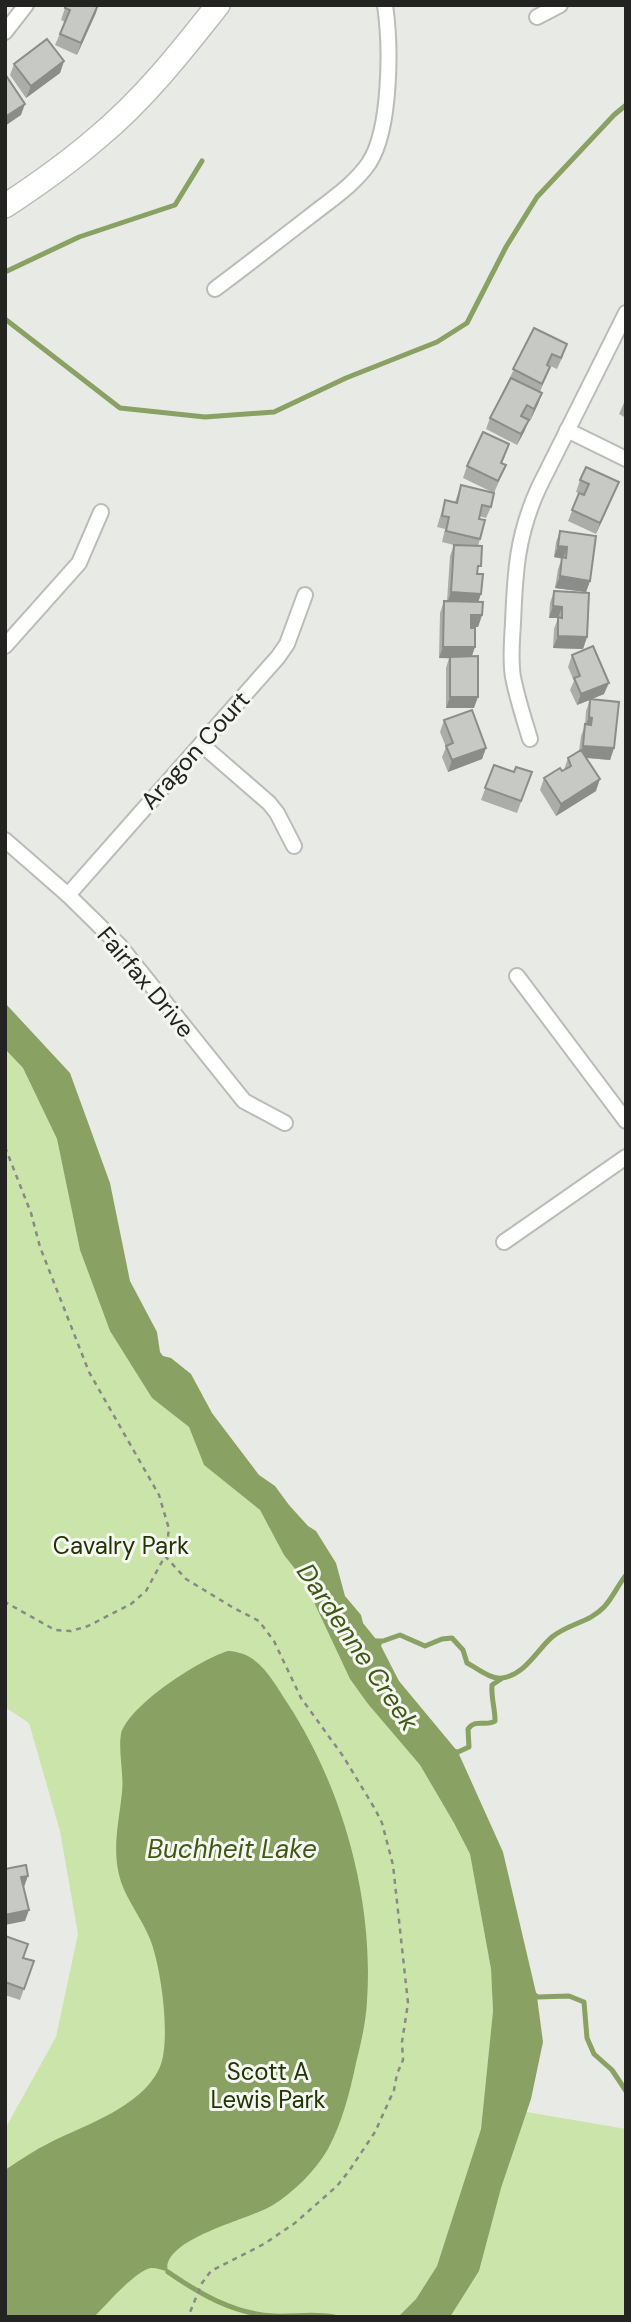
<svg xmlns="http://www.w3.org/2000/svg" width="631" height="2322" viewBox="0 0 631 2322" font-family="'DM Sans',sans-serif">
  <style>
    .green { fill: #cbe4aa }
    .water { fill: #89a264 }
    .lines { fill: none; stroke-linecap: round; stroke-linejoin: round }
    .stream { stroke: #89a264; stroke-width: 5 }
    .minor-casing { stroke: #babcb8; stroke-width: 18 }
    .primary-casing { stroke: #babcb8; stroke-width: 26 }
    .path { stroke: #888a86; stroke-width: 2.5; stroke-dasharray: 5 5; stroke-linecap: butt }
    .minor { stroke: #fff; stroke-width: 14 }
    .primary { stroke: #fff; stroke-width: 23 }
    .wall { fill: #abada9 }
    .shaded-wall { fill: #8b8d8a }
    .building { fill: #c7c9c5; stroke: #8b8d8a; stroke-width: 2 }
    .labels { text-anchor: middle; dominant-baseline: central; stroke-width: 6; stroke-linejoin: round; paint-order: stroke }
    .street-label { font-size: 24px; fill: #232422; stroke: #f5f7f2 }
    .park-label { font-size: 24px; fill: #233303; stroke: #f5f7f2 }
    .water-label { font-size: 26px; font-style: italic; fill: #415814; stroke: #f5f7f2 }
  </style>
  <rect width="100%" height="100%" fill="#e8eae5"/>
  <g class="green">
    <polygon points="5,1049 23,1068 57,1139 80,1250 110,1331 152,1398 189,1427 204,1465 260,1510 284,1555 303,1579 350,1679 368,1704 420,1765 454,1823 470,1854 491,1969 493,2011 481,2129 437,2266 416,2299 398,2317 5,2317 5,2129 56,2037 78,1934 60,1831 29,1723 5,1707"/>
    <polygon points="515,2110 626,2129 626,2317 413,2317"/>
  </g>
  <g class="water">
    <polygon points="5,1003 70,1073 110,1183 130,1281 157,1332 160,1352 163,1356 171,1358 191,1374 212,1413 259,1475 275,1486 289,1505 308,1526 316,1531 336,1563 345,1596 361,1615 363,1623 375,1638 383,1641 381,1646 399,1681 458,1752 503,1852 537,1997 543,2042 531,2099 501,2188 479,2271 450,2317 398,2317 416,2299 437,2266 481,2129 493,2011 491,1969 470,1854 454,1823 420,1765 368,1704 350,1679 303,1579 284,1555 260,1510 204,1465 189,1427 152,1398 110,1331 80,1250 57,1139 23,1068 5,1049"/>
    <path d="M228,1651C259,1652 272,1680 288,1704C343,1788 374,1901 367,2001C366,2022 361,2043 356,2063C350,2092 342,2123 328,2149C315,2171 294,2192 273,2205C251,2219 159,2239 168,2272C163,2270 157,2268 151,2268C135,2271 106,2305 94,2317H5V2170C20,2160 35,2150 51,2142C85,2125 141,2107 159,2069C172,2043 161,1966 150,1939C142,1919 128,1902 121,1882C111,1851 119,1823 122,1792C124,1774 118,1750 121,1734C128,1706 200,1659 228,1651Z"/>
  </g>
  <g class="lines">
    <g class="stream">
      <polyline points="5,272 79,237 175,205 202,161"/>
      <polyline points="5,319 120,408 205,417 274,412 346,378 437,342 467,323 506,247 537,197 614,115 626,105"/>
      <path d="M377,1641H383L400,1635L425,1646L442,1639L452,1638L463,1650L467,1663C477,1668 491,1680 502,1678C525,1675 537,1650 552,1637C569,1623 589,1623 604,1607C612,1599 618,1585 626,1575"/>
      <path d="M453,1751L458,1752L469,1747L468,1729C476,1718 486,1727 495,1721C495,1708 491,1698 492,1685L501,1679"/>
      <polyline points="532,1992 537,1997 569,1996 584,2002 587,2038 594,2054 612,2070 626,2091"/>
      <path d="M168,2272C200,2294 234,2314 274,2316C294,2317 314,2313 334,2317"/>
    </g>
    <g class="minor-casing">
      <g id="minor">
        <polyline points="537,17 560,5"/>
        <polyline points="5,32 26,5"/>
        <path d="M215,289C247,265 278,241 309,217C329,201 354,185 369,163C391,129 391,46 385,5"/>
        <polyline points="567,430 626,459"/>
        <polyline points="5,646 79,563 101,512"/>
        <path d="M530,739C524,719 517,698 513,677C510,659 512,641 513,623C515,571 517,535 539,487L626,313"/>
        <polyline points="201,744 269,803 277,813 294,846"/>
        <polyline points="5,840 68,895 119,945 244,1101 285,1123"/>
        <polyline points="68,895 278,657 287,644 305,595"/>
        <polyline points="517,976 626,1121"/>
        <polyline points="504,1242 626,1157"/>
      </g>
    </g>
    <g class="primary-casing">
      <path id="primary" d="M5,206C37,185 68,163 97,138C143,100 181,52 218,5"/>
    </g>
    <g class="path">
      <polyline points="5,1147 31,1213 40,1247 89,1372 159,1495 169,1529 165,1556 146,1591 131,1604 88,1626 71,1631 55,1630 5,1602"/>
      <polyline points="165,1556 186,1579 232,1607 259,1621 274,1641 301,1698 343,1756 375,1809 382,1823 393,1865 408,2003 402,2042 403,2060 397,2074 394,2090 375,2132 349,2171 337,2186 295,2223 264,2244 211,2271 202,2283 188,2317"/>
    </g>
    <use href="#minor" class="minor"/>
    <use href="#primary" class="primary"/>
  </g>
  <g class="wall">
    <polygon points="66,5 98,5 77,55 55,45 65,22 61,20"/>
    <polygon points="64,61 60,73 26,98 10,75 14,64"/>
    <polygon points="534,328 563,356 557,369 548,365 550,367 540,392 542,393 538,404 530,421 522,417 529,420 524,432 517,445 486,429 490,418"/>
    <polygon points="626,398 626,418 619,414"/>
    <polygon points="505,456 502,463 506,465 494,493 463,478 467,466"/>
    <polygon points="580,480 619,482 596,534 568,521 579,493 576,492"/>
    <polygon points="461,485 491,507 486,518 479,516 480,539 478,546 478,574 481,594 478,602 482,615 478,627 471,627 474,708 446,708 446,668 449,658 439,658 440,613 444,601 447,601 450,556 454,545 442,542 445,529 437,527 445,500 455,502"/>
    <polygon points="560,531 590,581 586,592 555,588 558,569 562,558 554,557 556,542"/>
    <polygon points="554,591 587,637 583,649 553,648 554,629 558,618 549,618 550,603"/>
    <polygon points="572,655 604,694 592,699 614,748 610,760 586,758 596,791 556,816 540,790 544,778 564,770 568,758 579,751 581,736 585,725 586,711 590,700 577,705 570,690 574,681 568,667"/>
    <polygon points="444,720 486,748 482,759 448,772 442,757 446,747 440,732"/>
    <polygon points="494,765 514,772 532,772 517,813 481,800"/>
    <polygon points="5,1936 23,1958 34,1961 20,2000 5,1995"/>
  </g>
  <g class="shaded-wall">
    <polygon points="98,5 96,13 77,55 81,43"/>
    <polygon points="64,61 60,73 26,98 31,86"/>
    <polygon points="25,104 21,115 5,126 5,117"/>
    <polygon points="542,393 538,404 530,421 534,409"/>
    <polygon points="529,420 524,432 517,445 521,434"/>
    <polygon points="619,482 614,494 596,534 600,523"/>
    <polygon points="558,546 567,547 563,559 554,557"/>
    <polygon points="560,576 590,581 586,592 555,588"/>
    <polygon points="451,592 481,594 477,605 447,603"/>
    <polygon points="553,606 562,607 558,618 549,618"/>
    <polygon points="471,615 482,615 478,627 467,627"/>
    <polygon points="558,636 587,637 583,649 553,648"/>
    <polygon points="443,647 475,647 471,659 439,658"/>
    <polygon points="609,683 604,694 577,705 581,694"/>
    <polygon points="450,697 478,697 474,708 446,708"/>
    <polygon points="589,717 592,718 588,729 584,729"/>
    <polygon points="583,746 614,748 610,760 579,757"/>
    <polygon points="486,748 482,759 448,772 452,760"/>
    <polygon points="600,779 596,791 556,816 561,804"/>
    <polygon points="28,1876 24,1887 21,1877"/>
    <polygon points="29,1910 25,1921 5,1925 5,1915"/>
  </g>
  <g class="building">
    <polygon points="66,5 98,5 81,43 60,34 70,10 65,8"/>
    <polygon points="47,39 64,61 31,86 14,64"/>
    <polygon points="5,74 25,104 5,117"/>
    <polygon points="534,328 567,344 561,358 552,354 547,365 550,367 542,384 513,369"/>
    <polygon points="511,378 542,393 534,409 527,405 521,416 529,420 521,434 490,418"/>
    <polygon points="483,432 509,444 501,463 506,465 498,481 467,466"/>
    <polygon points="586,467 619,482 600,523 572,510 579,493 584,495 589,484 580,480"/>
    <polygon points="461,485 494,493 491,507 482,505 479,519 485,520 480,539 446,531 449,517 442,516 445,500 457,503"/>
    <polygon points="560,531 596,536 590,581 560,576 562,557 566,558 567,547 558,546"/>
    <polygon points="454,545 482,546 481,566 478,566 477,574 483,574 481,594 451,592"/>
    <polygon points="554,591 589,593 587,637 558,636 558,617 562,618 562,607 553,606"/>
    <polygon points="444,601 483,602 482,615 471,615 471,628 475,628 475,647 443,647"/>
    <polygon points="593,646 609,683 581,694 574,678 580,676 572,655"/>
    <polygon points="478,656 478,697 450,697 450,657"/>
    <polygon points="590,699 619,702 614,748 583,746 585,724 591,725 592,718 589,717"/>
    <polygon points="472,710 486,748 452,760 446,746 453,743 444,720"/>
    <polygon points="581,750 600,779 561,804 544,778 560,768 562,771 571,766 568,758"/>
    <polygon points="494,765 514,772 516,767 532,772 521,801 485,788"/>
    <polygon points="26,1865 28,1876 21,1877 29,1910 5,1915 5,1869"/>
    <polygon points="5,1936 28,1944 23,1958 34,1961 24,1989 5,1982"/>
  </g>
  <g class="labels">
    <g class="street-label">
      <text transform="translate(195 750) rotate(-48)">Aragon Court</text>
      <text transform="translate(146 982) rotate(50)">Fairfax Drive</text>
    </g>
    <g class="park-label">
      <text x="121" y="1545">Cavalry Park</text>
      <text x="268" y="2071">Scott A<tspan x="268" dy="28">Lewis Park</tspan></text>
    </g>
    <g class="water-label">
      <text transform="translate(358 1647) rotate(56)">Dardenne Creek</text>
      <text x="232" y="1849">Buchheit Lake</text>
    </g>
  </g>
  <rect width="631" height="2322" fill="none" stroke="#232422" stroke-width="14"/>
</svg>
